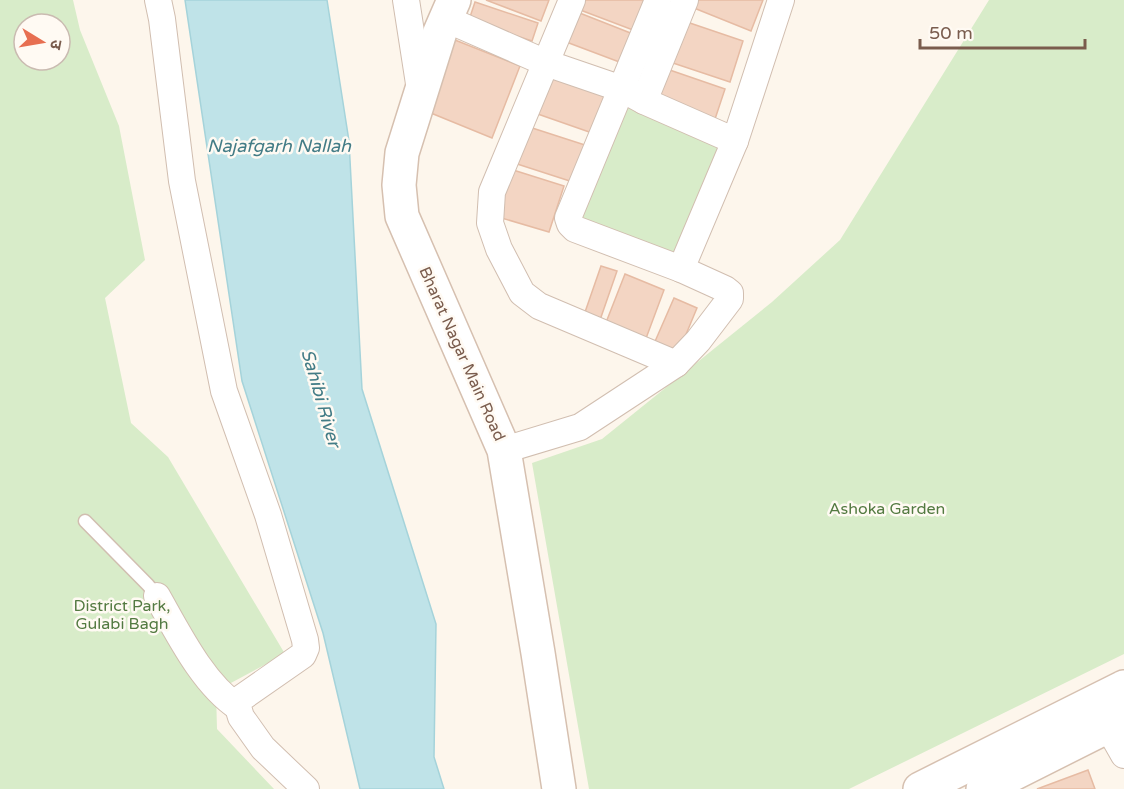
<svg xmlns="http://www.w3.org/2000/svg" width="1124" height="789" viewBox="0 0 1124 789" font-family="'Varela Round','Noto Sans Devanagari',sans-serif">
  <style>
    .green { fill: #d8ecc9; fill-rule: evenodd }
    .water { fill: #bfe3e8; stroke: #a5d3da; stroke-width: 1.5 }
    .building { fill: #f3d5c3; stroke: #e6bba3; stroke-width: 1.5 }
    .lines { fill: none; stroke-linecap: round; stroke-linejoin: round }
    .lane-casing { stroke: #d1beb0; stroke-width: 15 }
    .street-casing { stroke: #d1beb0; stroke-width: 28 }
    .secondary-casing { stroke: #d6c0b0; stroke-width: 36 }
    .lane { stroke: #fff; stroke-width: 12 }
    .street { stroke: #fff; stroke-width: 26 }
    .secondary { stroke: #fff; stroke-width: 33 }
    .labels { text-anchor: middle; dominant-baseline: central; stroke-width: 5; stroke-linejoin: round; paint-order: stroke }
    .street-label { font-size: 16px; fill: #7a5c4d; stroke: #fffaf3 }
    .park-label { font-size: 16px; fill: #537a41; stroke: #fffaf3 }
    .water-label { font-size: 18px; font-style: italic; fill: #437c86; stroke: #fffaf3 }
  </style>
  <rect width="100%" height="100%" fill="#fdf6ec"/>
  <g class="green">
    <path d="M0,0H73L80,30L119,126L145,260L105,298L131,423L168,457L285,654L216,691L217,729L274,789H0ZM24,24H60V60H24Z"/>
    <polygon points="989,0 1124,0 1124,654 849,789 589,789 532,463 602,439 772,302 840,240"/>
    <polygon points="627,100 723,139 675,258 579,219"/>
  </g>
  <polygon class="water" points="185,0 327,0 349,141 362,389 436,624 434,757 444,789 360,789 323,633 242,381"/>
  <g class="building">
    <polygon points="486,0 549,0 541,21"/>
    <polygon points="578,0 644,0 633,30 575,8"/>
    <polygon points="691,0 763,0 751,31 689,6"/>
    <polygon points="475,2 538,23 532,41 469,20"/>
    <polygon points="572,10 633,34 622,63 561,40"/>
    <polygon points="681,20 743,41 730,82 667,61"/>
    <polygon points="455,40 520,66 492,138 426,111"/>
    <polygon points="661,67 725,89 714,122 650,100"/>
    <polygon points="546,71 610,94 595,134 532,112"/>
    <polygon points="523,125 588,146 576,183 511,162"/>
    <polygon points="510,169 564,186 549,232 495,216"/>
    <polygon points="601,266 617,271 600,320 584,315"/>
    <polygon points="625,274 664,290 645,341 605,325"/>
    <polygon points="674,298 697,308 677,356 653,346"/>
    <polygon points="1088,770 1095,789 1037,789"/>
  </g>
  <g class="lines">
    <g class="lane-casing">
      <polyline id="lane" points="85,521 148,585 157,596"/>
    </g>
    <g class="street-casing">
      <g id="street">
        <polyline points="158,0 162,19 182,181 224,391 268,515 305,640 306,648 303,655 240,699 238,707 241,717 263,748 306,789"/>
        <polyline points="406,0 420,90"/>
        <polyline points="572,0 492,192 490,223 499,249 522,293 539,306 676,364"/>
        <polyline points="446,19 546,63 622,89 644,101 735,141"/>
        <polyline points="644,101 685,0"/>
        <polyline points="681,269 735,141 781,0"/>
        <polyline points="504,450 580,427 676,364 698,341 730,299 730,293 725,289 681,269 575,229 570,224 568,218 658,0"/>
        <path d="M157,596C178,633 203,684 238,707"/>
        <polyline points="1099,711 1124,755"/>
      </g>
    </g>
    <g class="secondary-casing">
      <g id="secondary">
        <polyline points="454,0 440,32 402,153 399,185 402,216 504,450 538,653 559,789"/>
        <polyline points="920,789 1124,687"/>
        <polyline points="983,789 1124,718"/>
      </g>
    </g>
    <use href="#lane" class="lane"/>
    <use href="#street" class="street"/>
    <use href="#secondary" class="secondary"/>
  </g>
  <g class="labels">
    <g class="street-label">
      <text transform="translate(462 354) rotate(66)">Bharat Nagar Main Road</text>
    </g>
    <g class="park-label">
      <text x="887" y="509">Ashoka Garden</text>
      <text x="122" y="606">District Park,<tspan x="122" dy="18">Gulabi Bagh</tspan></text>
    </g>
    <g class="water-label">
      <text x="279" y="146">Najafgarh Nallah</text>
      <text transform="translate(321 398) rotate(74)">Sahibi River</text>
    </g>
  </g>
  <g transform="translate(42 42) rotate(101)"><circle r="28" fill="#fffaf3" stroke="#cabbb1" stroke-width="1.5"/>
  <path d="M0-4.5L10 22L0 15L-10 22Z" fill="#e76f51"/>
  <text y="-9" font-size="16" font-weight="bold" text-anchor="middle" fill="#7a5c4d">उ</text>
  </g>
  <path d="M920 39v9h165v-9" fill="none" stroke="#7a5c4d" stroke-width="3"/>
  <text x="929" y="39" font-size="18" fill="#7a5c4d" stroke="#fffaf3" stroke-width="4.5" paint-order="stroke">50 m</text>
</svg>
